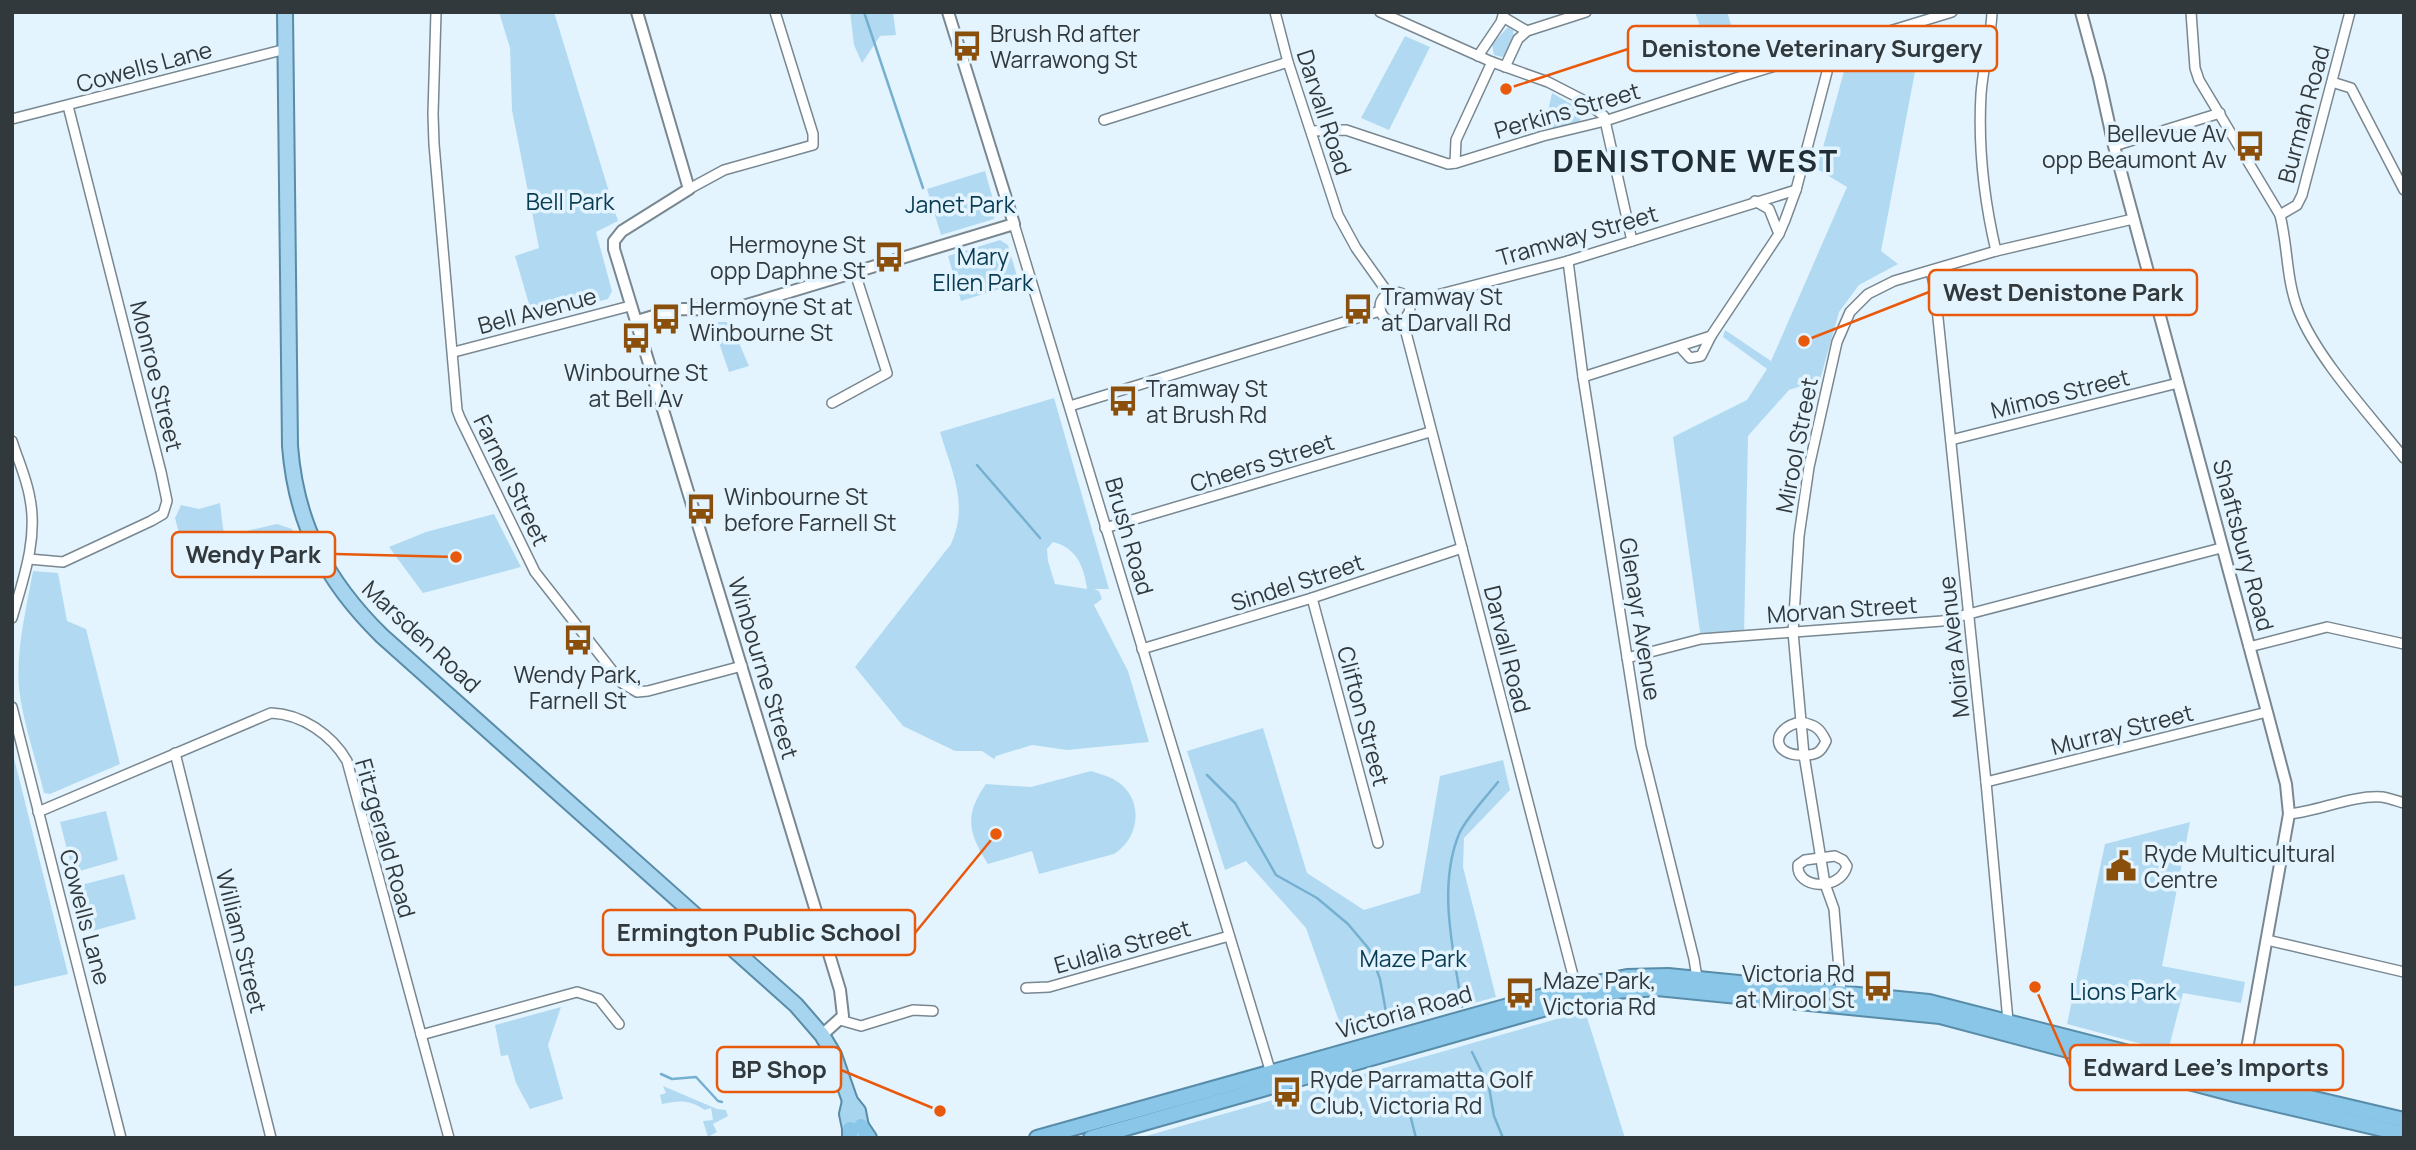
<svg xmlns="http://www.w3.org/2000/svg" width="2416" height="1150" viewBox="0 0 2416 1150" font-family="Manrope,sans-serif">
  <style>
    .green { fill: #b1daf2; fill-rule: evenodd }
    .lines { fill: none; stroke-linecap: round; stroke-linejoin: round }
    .stream { stroke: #75b0d1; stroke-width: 2.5 }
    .minor-casing { stroke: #788790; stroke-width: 12 }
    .tertiary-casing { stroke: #788790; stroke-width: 14 }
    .primary-casing { stroke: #588ca8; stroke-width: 18 }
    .trunk-casing { stroke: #588ca8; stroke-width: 18 }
    .minor { stroke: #fff; stroke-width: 9 }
    .tertiary { stroke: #fff; stroke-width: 10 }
    .primary { stroke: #a7d4ee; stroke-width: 14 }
    .trunk { stroke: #8ac6e8; stroke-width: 14 }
    .labels { text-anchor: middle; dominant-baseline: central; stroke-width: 7; stroke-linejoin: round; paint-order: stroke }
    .poi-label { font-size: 23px; fill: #32393d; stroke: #e3f4fe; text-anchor: start }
    .street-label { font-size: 23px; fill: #32393d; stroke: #e3f4fe }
    .park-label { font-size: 23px; fill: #093c53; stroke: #e3f4fe }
    .district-label { font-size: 30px; font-weight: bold; letter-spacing: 2px; fill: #212e36; stroke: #e3f4fe }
    .leader { fill: none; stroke: #e8590c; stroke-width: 2.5 }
    .callout-dot { fill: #e8590c; stroke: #e3f4fe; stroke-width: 2.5 }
    .callout { fill: #e3f4fe; stroke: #e8590c; stroke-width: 2.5 }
    .callout-label { font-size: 24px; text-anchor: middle; font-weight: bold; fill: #32393d }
  </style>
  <rect width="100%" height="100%" fill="#e3f4fe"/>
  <g class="green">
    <polygon points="499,12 554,12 618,221 596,232 612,291 608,299 533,318 515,256 539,248 512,110 510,48"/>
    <polygon points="850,12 893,12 896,35 880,36 862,63 854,45"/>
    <polygon points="1695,12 1727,12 1744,64 1716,73"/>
    <path d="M1508,27L1513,30C1515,39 1510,52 1502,57L1494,55L1492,44Z"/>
    <polygon points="1405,36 1430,47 1389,130 1361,118"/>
    <polygon points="1921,40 1881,251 1898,264 1859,285 1839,312 1820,380 1789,390 1748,436 1744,636 1701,639 1673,437 1747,400 1767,369 1723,337 1725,330 1771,361 1847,187 1817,169 1846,64"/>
    <polygon points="1552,93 1578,108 1582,115 1580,121 1549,131 1548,111"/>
    <polygon points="985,171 996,210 994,219 941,235 927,189"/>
    <polygon points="1000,240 1008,245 1019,283 961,301 948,256"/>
    <polygon points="718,322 730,322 749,366 729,372 719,343"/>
    <path d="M1054,398L1109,589H1094L1099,591L1102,599L1094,605L1128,671L1149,742L1067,750L1032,745L996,756L994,759L982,751H955L903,726L855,667L951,544C969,503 952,473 940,432ZM1053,542C1077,548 1084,567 1087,589L1055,584L1048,561L1047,549Z"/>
    <polygon points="220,503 224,536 277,524 292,529 299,547 277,556 190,576 175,518 181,505 199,509"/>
    <polygon points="494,514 521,567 423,593 389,547 426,532"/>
    <path d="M33,571L58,573L67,621L86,629L120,764L50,794L44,793C36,759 23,723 19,688C16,649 26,610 33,571Z"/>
    <polygon points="1263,728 1307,873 1364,910 1420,893 1440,776 1503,760 1510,790 1464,838 1463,867 1496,997 1345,1038 1306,928 1246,861 1225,870 1187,751"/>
    <polygon points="12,750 68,974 12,987"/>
    <path d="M1091,771C1100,774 1110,776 1118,782C1144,800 1140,838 1114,854L1039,874L1032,851L988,864C968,833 964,815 986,784L1031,787Z"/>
    <polygon points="106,811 118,860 73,873 60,822"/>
    <polygon points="2190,822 2162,966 2245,982 2241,1003 2183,993 2168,1051 2067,1024 2105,844"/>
    <polygon points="124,874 136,919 89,932 77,886"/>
    <polygon points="561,1007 548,1045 563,1099 530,1109 516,1083 508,1055 501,1056 495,1025"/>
    <polygon points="1585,1011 1625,1138 1139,1138"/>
    <path d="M663,1086L717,1109L726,1110L728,1116L713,1124L717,1132L708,1137L703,1121L713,1120L711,1108L705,1110C689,1100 681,1100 662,1104L660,1095L666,1093Z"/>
  </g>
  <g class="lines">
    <g class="stream">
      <polyline points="864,12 923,188"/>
      <polyline points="977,465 1040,538"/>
      <polyline points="1207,775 1235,803 1276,875 1317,898 1348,924 1369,949 1380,979 1386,1012"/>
      <path d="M1462,1007C1454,952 1437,888 1459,834C1466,818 1487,796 1498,782"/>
      <polyline points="1472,1052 1489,1087 1494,1116 1503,1138"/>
      <polyline points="661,1074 672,1079 696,1077 718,1101 722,1102"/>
      <polyline points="1406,1099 1416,1138"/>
    </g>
    <g class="minor-casing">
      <g id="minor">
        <polyline points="436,12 433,114 434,144 457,410 460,418 535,572 622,683 637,692 648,691 742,666"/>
        <polyline points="1275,12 1288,62 1338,215 1356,248 1388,293"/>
        <polyline points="1380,12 1492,62 1548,82 1583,100 1604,116 1632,241"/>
        <path d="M1992,12C1991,40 1983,66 1981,94C1978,147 1984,200 1996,251"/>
        <path d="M2191,12L2195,68L2199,80L2280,215C2288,247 2286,279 2298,310C2317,359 2371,416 2404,458"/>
        <polyline points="1503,17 1527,31"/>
        <polyline points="1478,56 1501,22 1504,12"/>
        <polyline points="1505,67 1518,39 1527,31 1586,12"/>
        <polyline points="2332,82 2351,88 2404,190"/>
        <polyline points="12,119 286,49"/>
        <polyline points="1104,120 1288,62"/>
        <polyline points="1312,131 1346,130 1448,164 1456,163 1543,136 1605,121 1739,77 1952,12"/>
        <polyline points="2114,146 2220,113"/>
        <polyline points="1455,163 1456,140 1492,62"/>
        <polyline points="689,189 724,170 813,145 813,134 775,12"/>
        <polyline points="1755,201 1769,209 1779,234"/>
        <polyline points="2280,215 2297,205 2302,195 2350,12"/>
        <polyline points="1014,224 1271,1073"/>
        <polyline points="1568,261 1583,377 1641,746 1694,959 1697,978"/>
        <polyline points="1931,271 1935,289 1986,782 2008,1021"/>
        <circle cx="1395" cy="307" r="15"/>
        <polyline points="1410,302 1568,261 1796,190"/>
        <polyline points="1403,321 1576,987"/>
        <polyline points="1680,347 1690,358 1701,356 1711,336 1779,234 1785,220 1796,190 1827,72 1823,51"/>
        <polyline points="454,352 630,306"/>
        <polyline points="1583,377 1711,336"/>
        <polyline points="832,403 887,373 855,273"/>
        <polyline points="1070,406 1380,311"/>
        <polyline points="1951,440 2178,383"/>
        <path d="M12,441C18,460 27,479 30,499C38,539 23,580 12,618"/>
        <polyline points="1105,528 1430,432"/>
        <polyline points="29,559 63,562 151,521 163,514 167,501 161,472 68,106"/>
        <polyline points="1312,598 1378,843"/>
        <polyline points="2249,647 2327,627 2404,644"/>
        <polyline points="1142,649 1312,598 1462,548"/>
        <polyline points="1627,658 1701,639 1942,621 2221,548"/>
        <polyline points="12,707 121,1138"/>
        <path d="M1801,722C1815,725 1820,728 1826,741C1821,752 1817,755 1805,755C1771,757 1770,728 1801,722Z"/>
        <polyline points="175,753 271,1138"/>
        <polyline points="1986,782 2267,712"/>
        <path d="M38,812L271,713C302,714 332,735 347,761L449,1138"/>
        <path d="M2289,814C2320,811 2351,795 2382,797C2389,798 2397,801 2404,803"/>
        <path d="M1835,856L1843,860L1847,866C1840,892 1796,889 1798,865L1805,860Z"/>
        <polyline points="2267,940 2404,972"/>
        <polyline points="1026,988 1049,987 1229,936"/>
        <polyline points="1841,993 1834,909 1825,884 1804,755 1793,632 1799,536 1809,467 1837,342 1850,312 1868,294 1894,281 1996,251 2133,219"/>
        <polyline points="840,1020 861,1026 913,1010 933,1011"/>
        <polyline points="421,1035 577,992 599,999 619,1024"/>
      </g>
    </g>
    <g class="tertiary-casing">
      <g id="tertiary">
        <polyline points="637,12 689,189 622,231 614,241 614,249 840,990 843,1016 822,1035"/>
        <polyline points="2081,12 2099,78 2114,146 2267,712 2286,784 2289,814 2240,1088"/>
        <polyline points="637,321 670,311 683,309 730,310 1014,224 948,12"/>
      </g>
    </g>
    <g class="primary-casing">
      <g id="primary">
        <path d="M285,12L290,446C296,524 326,581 382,636L796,1005L822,1035L834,1055L850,1101L858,1111L863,1137"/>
        <polyline points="850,1101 847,1114 852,1138"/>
      </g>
    </g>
    <g class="trunk-casing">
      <g id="trunk">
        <polyline points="861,1126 869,1138"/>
        <polyline points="850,1138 850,1129"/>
        <polyline points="1037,1138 1576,987 1627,977 1668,976 1929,1002 2242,1082 2404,1120"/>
        <polyline points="1091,1138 1578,999 1616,991 1657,988 1940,1016 2238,1095 2404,1134"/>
      </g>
    </g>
    <use href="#minor" class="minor"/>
    <use href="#tertiary" class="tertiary"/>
    <use href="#primary" class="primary"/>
    <use href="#trunk" class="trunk"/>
  </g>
  <defs>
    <g id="bus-bare" transform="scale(2.415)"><path d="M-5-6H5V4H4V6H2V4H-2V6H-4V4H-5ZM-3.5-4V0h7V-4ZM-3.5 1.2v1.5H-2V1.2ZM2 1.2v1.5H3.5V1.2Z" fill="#8b4f0c" stroke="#e3f4fe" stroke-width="2.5" paint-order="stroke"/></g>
    <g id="civic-bare" transform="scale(2.415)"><path d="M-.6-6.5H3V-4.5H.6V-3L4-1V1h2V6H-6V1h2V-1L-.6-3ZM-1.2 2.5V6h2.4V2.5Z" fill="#8b4f0c" stroke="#e3f4fe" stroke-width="2.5" paint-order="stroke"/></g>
  </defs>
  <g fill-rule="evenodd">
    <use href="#bus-bare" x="967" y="46"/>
    <use href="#bus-bare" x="2250" y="146"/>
    <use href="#bus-bare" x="889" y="257"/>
    <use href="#bus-bare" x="1358" y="309"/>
    <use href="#bus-bare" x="666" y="319"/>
    <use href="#bus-bare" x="636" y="338"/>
    <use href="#bus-bare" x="1123" y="401"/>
    <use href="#bus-bare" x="701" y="509"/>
    <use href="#bus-bare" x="578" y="640"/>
    <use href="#civic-bare" x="2121" y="866"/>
    <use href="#bus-bare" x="1878" y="986"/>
    <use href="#bus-bare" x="1520" y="993"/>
    <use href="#bus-bare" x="1287" y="1092"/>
  </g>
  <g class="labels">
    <g class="poi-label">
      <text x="990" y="33">Brush Rd after<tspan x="990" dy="26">Warrawong St</tspan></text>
      <text x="2227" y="133" text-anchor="end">Bellevue Av<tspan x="2227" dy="26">opp Beaumont Av</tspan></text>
      <text x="866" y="244" text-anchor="end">Hermoyne St<tspan x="866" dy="26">opp Daphne St</tspan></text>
      <text x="1381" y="296">Tramway St<tspan x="1381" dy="26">at Darvall Rd</tspan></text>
      <text x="689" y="306">Hermoyne St at<tspan x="689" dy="26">Winbourne St</tspan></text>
      <text x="636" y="372" text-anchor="middle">Winbourne St<tspan x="636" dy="26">at Bell Av</tspan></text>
      <text x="1146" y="388">Tramway St<tspan x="1146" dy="26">at Brush Rd</tspan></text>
      <text x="724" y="496">Winbourne St<tspan x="724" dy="26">before Farnell St</tspan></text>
      <text x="578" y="674" text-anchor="middle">Wendy Park,<tspan x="578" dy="26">Farnell St</tspan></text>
      <text x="2144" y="853">Ryde Multicultural<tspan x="2144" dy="26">Centre</tspan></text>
      <text x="1855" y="973" text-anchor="end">Victoria Rd<tspan x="1855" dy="26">at Mirool St</tspan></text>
      <text x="1543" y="980">Maze Park,<tspan x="1543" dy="26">Victoria Rd</tspan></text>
      <text x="1310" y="1079">Ryde Parramatta Golf<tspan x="1310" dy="26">Club, Victoria Rd</tspan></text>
    </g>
    <g class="street-label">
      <text transform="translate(144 66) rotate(-15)">Cowells Lane</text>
      <text transform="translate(1567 110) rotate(-16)">Perkins Street</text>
      <text transform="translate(1325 112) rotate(72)">Darvall Road</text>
      <text transform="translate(2303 114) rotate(-75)">Burmah Road</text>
      <text transform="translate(1577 235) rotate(-16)">Tramway Street</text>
      <text transform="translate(537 310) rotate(-15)">Bell Avenue</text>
      <text transform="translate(157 376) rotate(76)">Monroe Street</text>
      <text transform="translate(2060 393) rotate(-14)">Mimos Street</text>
      <text transform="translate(1796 445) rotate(-79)">Mirool Street</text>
      <text transform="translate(1262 462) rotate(-17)">Cheers Street</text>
      <text transform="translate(512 480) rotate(64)">Farnell Street</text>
      <text transform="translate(1130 536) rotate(74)">Brush Road</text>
      <text transform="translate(2244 545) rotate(75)">Shaftsbury Road</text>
      <text transform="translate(1297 582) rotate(-18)">Sindel Street</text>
      <text transform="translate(1842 609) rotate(-4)">Morvan Street</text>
      <text transform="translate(1641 619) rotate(81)">Glenayr Avenue</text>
      <text transform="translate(422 636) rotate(43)">Marsden Road</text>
      <text transform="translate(1953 647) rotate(-96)">Moira Avenue</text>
      <text transform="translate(1508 649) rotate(76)">Darvall Road</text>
      <text transform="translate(764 668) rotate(73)">Winbourne Street</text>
      <text transform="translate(1364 716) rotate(75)">Clifton Street</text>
      <text transform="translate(2122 729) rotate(-14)">Murray Street</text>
      <text transform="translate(386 838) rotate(74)">Fitzgerald Road</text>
      <text transform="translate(86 917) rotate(75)">Cowells Lane</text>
      <text transform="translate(242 941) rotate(76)">William Street</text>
      <text transform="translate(1122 946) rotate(-16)">Eulalia Street</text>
      <text transform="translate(1404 1011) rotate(-16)">Victoria Road</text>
    </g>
    <g class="park-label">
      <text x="570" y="201">Bell Park</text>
      <text x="960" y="204">Janet Park</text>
      <text x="983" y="256">Mary<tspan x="983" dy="26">Ellen Park</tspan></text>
      <text x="1413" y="958">Maze Park</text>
      <text x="2123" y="991">Lions Park</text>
    </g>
    <g class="district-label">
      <text x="1696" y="160">DENISTONE WEST</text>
    </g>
  </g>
  <path class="leader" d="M1506 89L1628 49M1804 341L1929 292M456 557L335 554M996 834L915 933M2035 987L2070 1067M940 1111L841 1070"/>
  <g class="callout-dot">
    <circle cx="1506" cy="89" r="7"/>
    <circle cx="1804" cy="341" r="7"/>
    <circle cx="456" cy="557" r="7"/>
    <circle cx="996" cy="834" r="7"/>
    <circle cx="2035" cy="987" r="7"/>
    <circle cx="940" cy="1111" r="7"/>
  </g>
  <g class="callout">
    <rect x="1628" y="26" width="369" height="45" rx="7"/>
    <rect x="1929" y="270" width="268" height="45" rx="7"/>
    <rect x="172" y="532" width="163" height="45" rx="7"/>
    <rect x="603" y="910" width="312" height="45" rx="7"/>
    <rect x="2070" y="1045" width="273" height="45" rx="7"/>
    <rect x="717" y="1047" width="124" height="45" rx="7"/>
  </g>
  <g class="callout-label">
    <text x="1812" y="57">Denistone Veterinary Surgery</text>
    <text x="2063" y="301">West Denistone Park</text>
    <text x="253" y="563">Wendy Park</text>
    <text x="759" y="941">Ermington Public School</text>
    <text x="2206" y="1076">Edward Lee's Imports</text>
    <text x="779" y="1078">BP Shop</text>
  </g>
  <rect width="2416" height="1150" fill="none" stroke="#32393d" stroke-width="28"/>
</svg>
